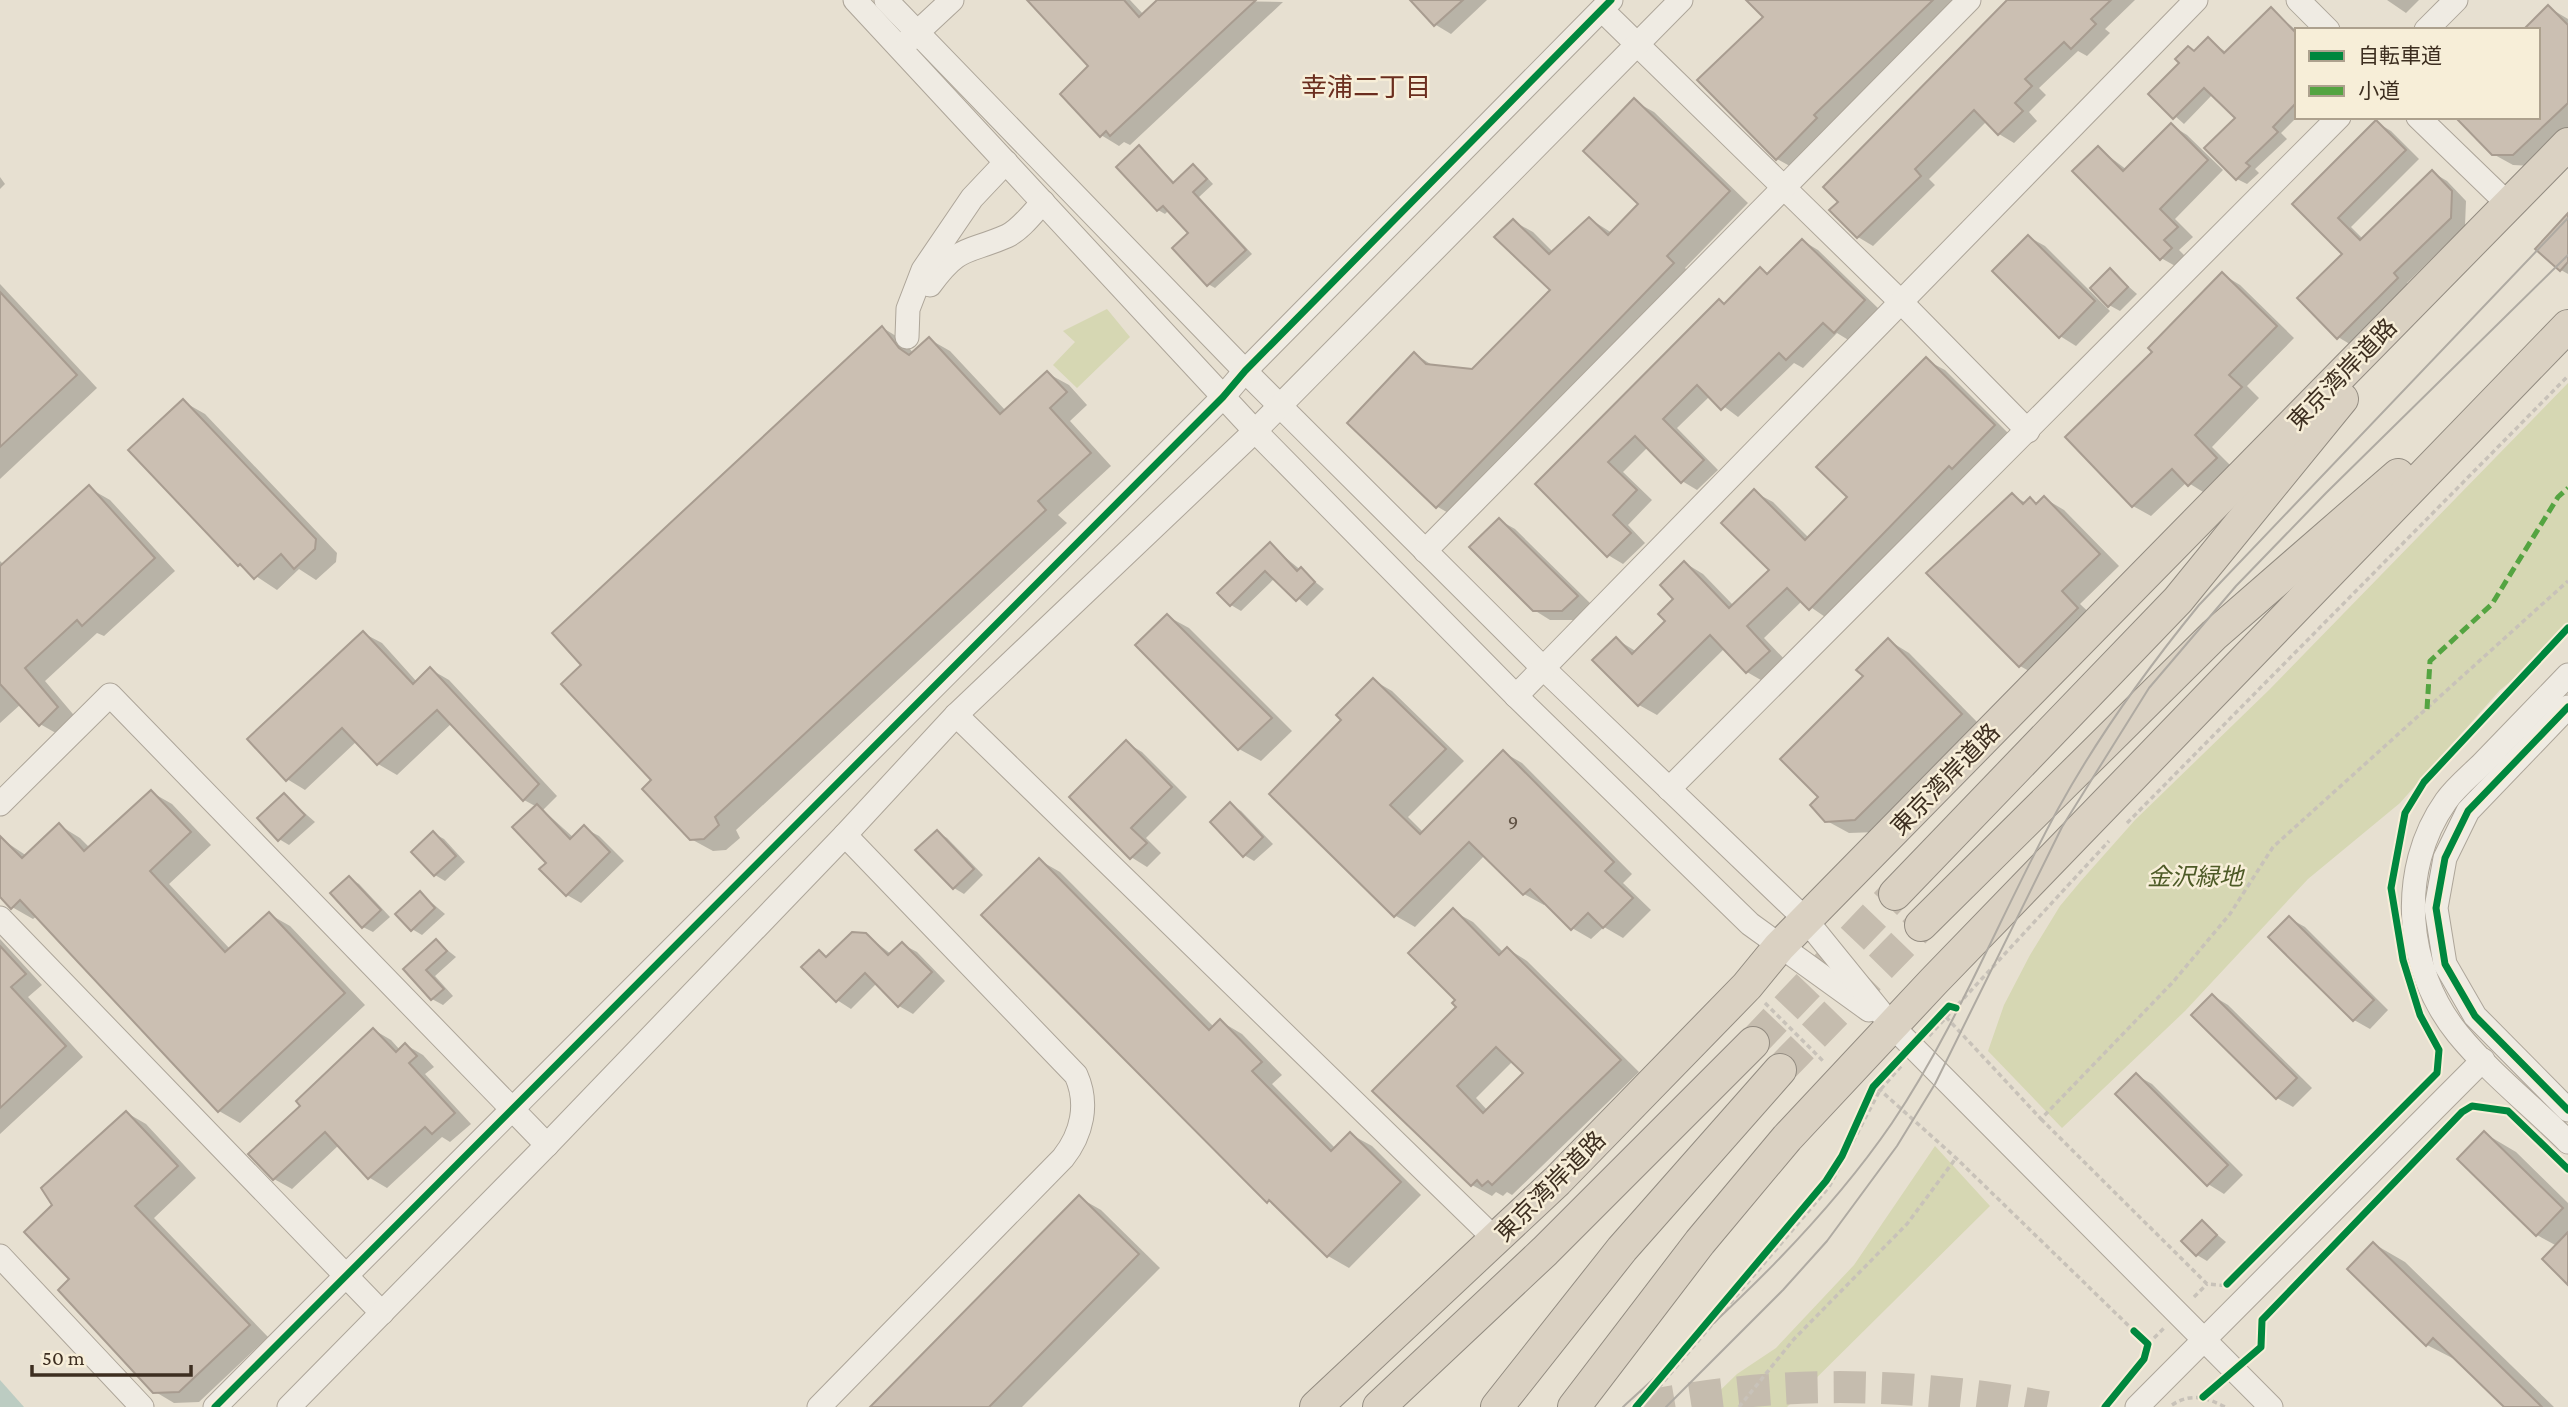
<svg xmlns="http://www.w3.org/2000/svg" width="2568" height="1407" viewBox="0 0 2568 1407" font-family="'Crimson Pro','Noto Sans JP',serif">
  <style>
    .green { fill: #d6d7b3 }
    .water { fill: #bcccc2 }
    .shadow { fill: #0003; fill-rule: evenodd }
    .building { fill: #cbbfb2; stroke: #a89c90; stroke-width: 2; fill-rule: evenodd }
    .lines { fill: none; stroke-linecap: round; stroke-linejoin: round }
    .highway-tunnel { stroke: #c5bcae; stroke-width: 32; stroke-dasharray: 32 16; stroke-linecap: butt }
    .minor-casing { stroke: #ada599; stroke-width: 25 }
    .highway-casing { stroke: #928b80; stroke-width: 34 }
    .path { stroke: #c8c2b9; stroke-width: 3.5; stroke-dasharray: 5 3.5; stroke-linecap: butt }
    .minor { stroke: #efebe3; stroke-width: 23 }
    .highway { stroke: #dad1c2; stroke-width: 32 }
    .tram { stroke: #afaaa2; stroke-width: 2 }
    .quiet { stroke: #54a441; stroke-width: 5; stroke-dasharray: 10 5; stroke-linecap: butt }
    .cycleway-casing { stroke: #f7eed8; stroke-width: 11 }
    .cycleway { stroke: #00873e; stroke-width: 7 }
    .labels { text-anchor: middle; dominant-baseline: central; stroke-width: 5; stroke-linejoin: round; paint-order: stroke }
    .number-label { font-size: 21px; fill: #605244 }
    .street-label { font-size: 24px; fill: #3d2e20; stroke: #f7eed8 }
    .park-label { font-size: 24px; font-style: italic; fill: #4d5a26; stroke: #f7eed8 }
    .neighbourhood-label { font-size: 26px; fill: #6b2e1e; stroke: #f7eed8 }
  </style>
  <rect width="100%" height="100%" fill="#e7e0d1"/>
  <g class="green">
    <polygon points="1107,309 1130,337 1077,388 1053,365 1075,342 1063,331"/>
    <polygon points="2568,383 2568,635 2500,690 2400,803 2308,879 2185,1011 2062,1128 1988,1051 2004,1005 2030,955 2060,906 2080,882 2135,820 2270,689"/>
    <polygon points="1935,1146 1990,1206 1787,1407 1703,1407 1737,1374 1776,1348 1854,1265"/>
  </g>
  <polygon class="water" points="0,1380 24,1407 0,1407"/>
  <g class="shadow">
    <polygon points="1029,0 1130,0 1144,15 1160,0 1283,2 1130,145 1124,142 1119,146 1101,135 1091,66"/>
    <polygon points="1412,0 1487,0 1451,34 1436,25"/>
    <polygon points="1751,0 1960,0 1797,170 1777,159 1765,17"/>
    <polygon points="2011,0 2135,0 2105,29 2110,33 2087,56 2078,51 2039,88 2046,95 2029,112 2037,121 2014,143 1999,134 1987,121 1929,179 1935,185 1873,246 1858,237"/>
    <polygon points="2387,0 2419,0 2406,13"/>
    <polygon points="2548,7 2568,19 2568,131 2532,166 2513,165 2493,154 2538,117"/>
    <polygon points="2271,9 2297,31 2297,117 2281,133 2287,139 2255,169 2259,173 2247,184 2237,179 2237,118 2213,94 2184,124 2150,94 2208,39 2227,53"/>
    <polygon points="1634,101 1654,112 1748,203 1685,268 1692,275 1457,518 1438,507 1349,423 1415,354 1435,367 1473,371 1552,290 1513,221 1533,232 1553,252 1590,219 1612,233 1641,204"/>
    <polygon points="2376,122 2391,131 2419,159 2351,227 2363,239 2432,172 2447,181 2466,201 2465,226 2407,283 2411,287 2353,346 2338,337 2345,254 2295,204"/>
    <polygon points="2171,125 2187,135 2223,170 2175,219 2193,237 2179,250 2187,258 2177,267 2161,258 2098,148 2127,170"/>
    <polygon points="1140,148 1175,183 1193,167 1200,170 1213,184 1199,197 1252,254 1215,288 1208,284 1191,233 1169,210 1165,214 1158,210"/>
    <polygon points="0,177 5,184 0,189"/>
    <polygon points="2568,216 2568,274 2561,270"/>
    <polygon points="2029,237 2045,246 2110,311 2076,346 2060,336"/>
    <polygon points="1803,241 1818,250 1880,310 1850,341 1837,333 1803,368 1794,363 1738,417 1710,396 1677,428 1718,470 1697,490 1682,481 1648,447 1623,472 1652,500 1628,525 1645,543 1623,564 1608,555 1537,484 1720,302 1726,305 1760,269 1769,274"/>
    <polygon points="2110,270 2137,294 2120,311 2109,305"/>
    <polygon points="2222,274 2240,285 2294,338 2247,386 2259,398 2212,447 2234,469 2208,495 2187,482 2151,516 2133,506 2155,352"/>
    <polygon points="0,284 97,388 0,479"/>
    <polygon points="883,328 904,341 913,353 929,339 950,351 1006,411 1047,373 1069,385 1087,405 1070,421 1111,466 1058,515 1067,523 736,830 740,838 726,850 713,851 691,839 654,780"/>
    <polygon points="1926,360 1945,370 2012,437 1828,619 1802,601 1764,638 1787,662 1766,683 1747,672 1725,648 1657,715 1639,705 1616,639 1637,652 1668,621 1685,563 1703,574 1734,606 1771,570 1754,492 1773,502 1809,538 1849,497"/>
    <polygon points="184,402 205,414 337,553 336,562 316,580 299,569 277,590 239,565"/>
    <polygon points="89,488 110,500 175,571 104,636 97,633 45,681 78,720 61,736 40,724 21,704 0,723 0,561 4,565"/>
    <polygon points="2012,495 2026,503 2030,499 2038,504 2044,498 2064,510 2119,566 2080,604 2097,620 2040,677 2020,666"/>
    <polygon points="1499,520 1515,529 1593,606 1579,620 1550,620 1534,610"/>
    <polygon points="1270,545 1324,589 1307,606 1275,578 1241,611 1231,605"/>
    <polygon points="1167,616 1189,628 1292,731 1261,761 1239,749"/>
    <polygon points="363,633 382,643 417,682 430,669 449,680 557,796 543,810 574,838 584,828 599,836 624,861 581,903 567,895 548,863 537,807 524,800 452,723 397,775 378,764 357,741 305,790 287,779"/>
    <polygon points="1888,640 1909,653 1982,727 1877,832 1849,833 1827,821 1821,797 1865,676"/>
    <polygon points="1373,680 1392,691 1464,761 1408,817 1424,833 1503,752 1522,763 1632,874 1623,883 1651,910 1623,938 1604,927 1591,939 1572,928 1546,902 1544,905 1524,894 1485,855 1415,927 1396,916 1271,794 1344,720"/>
    <polygon points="1127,743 1142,752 1187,797 1146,838 1161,853 1147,867 1131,857"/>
    <polygon points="151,792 172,804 211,845 169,884 230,949 269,914 290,926 365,1005 240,1123 219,1111 37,916 33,919 12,907 0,895 0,838 27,856 59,825 80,838 90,848"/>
    <polygon points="284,795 315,822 289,845 279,839"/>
    <polygon points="1231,805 1241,811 1273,844 1254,861 1244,855"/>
    <polygon points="937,832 947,838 983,875 964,894 954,888"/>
    <polygon points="433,833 444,839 465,862 445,881 435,875"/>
    <polygon points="1039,860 1060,872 1214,1027 1220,1021 1242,1034 1282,1075 1272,1084 1336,1149 1350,1134 1372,1146 1421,1195 1349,1268 1328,1256 1280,1208 1268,1201"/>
    <polygon points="349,878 359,884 390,917 373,932 363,927"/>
    <polygon points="420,893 445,914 422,935 412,929"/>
    <path d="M1453,911L1473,922L1504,953L1508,949L1527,961L1639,1072L1512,1195L1507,1192L1503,1196L1496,1192L1492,1196L1472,1185L1374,1091L1458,1007ZM1513,1061L1525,1073L1488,1111L1476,1098Z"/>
    <polygon points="2289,918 2305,927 2388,1010 2370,1029 2354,1020"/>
    <polygon points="865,934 891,954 902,944 917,952 945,981 913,1014 899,1006 877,983 851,1009 837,1000 819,952 828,958"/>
    <polygon points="0,939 42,985 28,997 83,1057 0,1134"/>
    <polygon points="436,941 456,957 435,976 453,996 443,1005 432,999 405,969"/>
    <polygon points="2213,996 2228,1005 2312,1088 2293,1107 2277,1098"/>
    <polygon points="374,1030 391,1040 400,1050 406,1045 423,1055 434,1067 425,1074 471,1124 450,1142 442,1137 387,1188 370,1178 339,1145 292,1189 274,1179 250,1154 302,1106"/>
    <polygon points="2136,1075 2152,1084 2243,1175 2224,1194 2208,1184"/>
    <polygon points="127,1113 146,1124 196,1178 154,1218 268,1337 199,1402 174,1403 154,1391 71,1279 55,1206"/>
    <polygon points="2484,1133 2516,1152 2568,1203 2568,1282 2557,1246 2537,1235"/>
    <polygon points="1080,1198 1101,1210 1160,1268 1022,1407 873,1407"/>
    <polygon points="2202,1222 2226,1242 2207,1261 2197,1255"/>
    <polygon points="2374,1244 2405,1262 2554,1407 2506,1407 2460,1362 2427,1345"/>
  </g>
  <g class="building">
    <polygon points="1027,0 1124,0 1139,17 1157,0 1256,0 1110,136 1106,131 1100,137 1060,94 1088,66"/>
    <polygon points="1410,0 1463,0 1434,26"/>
    <polygon points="1746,0 1933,0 1814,115 1817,118 1776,160 1697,80 1763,17"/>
    <polygon points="2007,0 2111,0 2091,19 2096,24 2071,49 2064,42 2025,79 2032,86 2015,103 2023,111 1998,135 1974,110 1915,169 1921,176 1857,238 1829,210 1838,202 1823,187"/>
    <polygon points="2548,5 2568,25 2568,103 2513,155 2492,155 2455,117 2538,117 2538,30 2523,30"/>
    <polygon points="2271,7 2297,34 2297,102 2273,127 2278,132 2246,163 2250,166 2236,180 2204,148 2235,118 2204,88 2173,119 2148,94 2179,63 2175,59 2188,46 2194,51 2208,37 2224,53"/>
    <polygon points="1634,98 1730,191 1667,256 1674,263 1436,508 1347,423 1414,352 1426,364 1472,369 1550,290 1494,237 1513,219 1549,254 1589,217 1608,235 1638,204 1583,151"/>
    <polygon points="2376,120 2406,150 2338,218 2360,240 2432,170 2452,191 2451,218 2394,273 2398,278 2337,339 2297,298 2342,254 2292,204"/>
    <polygon points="2171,123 2208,160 2160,209 2178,227 2164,240 2172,248 2160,260 2072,171 2098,146 2123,171"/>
    <polygon points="1139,145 1173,183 1193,164 1207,179 1193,192 1246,250 1207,286 1172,248 1188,233 1163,206 1157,211 1116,167"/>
    <polygon points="2568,213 2568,262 2560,271 2535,249"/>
    <polygon points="2028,235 2095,301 2059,338 1992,271"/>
    <polygon points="1802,239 1865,300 1834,333 1823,323 1786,360 1779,353 1721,410 1697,385 1663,419 1704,460 1681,483 1635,436 1608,462 1637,490 1613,515 1631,533 1607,557 1535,484 1719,299 1724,304 1760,267 1767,274"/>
    <polygon points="2110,268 2128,287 2108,307 2090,288"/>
    <polygon points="2222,272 2277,326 2229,375 2242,387 2195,435 2217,458 2188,486 2172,469 2132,507 2065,437 2152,352 2148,348"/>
    <polygon points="0,292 77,375 0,447"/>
    <polygon points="882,326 899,348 909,355 929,337 1000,414 1047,371 1067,392 1050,408 1091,453 1038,501 1046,510 715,817 719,825 704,839 690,840 642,789 651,780 561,684 581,665 552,633"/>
    <polygon points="1926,357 1995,425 1952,469 1949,466 1809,610 1787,588 1747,626 1770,651 1746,673 1710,635 1638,706 1592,660 1616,637 1632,654 1665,621 1658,614 1673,599 1660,585 1684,561 1729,608 1769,570 1721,523 1754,489 1805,540 1847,497 1816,467"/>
    <polygon points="183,399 316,539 315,549 294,569 281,554 254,579 240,564 238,566 128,450"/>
    <polygon points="89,485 155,558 82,626 77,620 25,668 58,707 39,726 0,684 0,566"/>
    <polygon points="2012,493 2023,504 2030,497 2036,504 2044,496 2100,554 2062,591 2078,608 2019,667 1926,573"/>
    <polygon points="1499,518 1578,596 1562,611 1533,611 1469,547"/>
    <polygon points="1270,542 1297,571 1301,567 1315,582 1296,601 1265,571 1230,606 1217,593"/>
    <polygon points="1167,614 1272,718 1238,750 1135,645"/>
    <polygon points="363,631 413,684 430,667 539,784 523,801 437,710 377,765 342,728 286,781 247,739"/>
    <polygon points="1888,638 1962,714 1855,820 1825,822 1810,805 1818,797 1780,759 1863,676 1856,670"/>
    <polygon points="1373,678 1446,749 1390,805 1420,834 1503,750 1614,862 1605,871 1633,898 1603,928 1588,913 1571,930 1530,889 1523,895 1469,842 1394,917 1269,794 1341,720 1336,715"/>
    <polygon points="1126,740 1172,787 1131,828 1147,843 1130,859 1069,797"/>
    <polygon points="151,790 191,832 150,871 225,952 269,912 345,993 218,1112 20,900 11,909 0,897 0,836 22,858 59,823 84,851"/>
    <polygon points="284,793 305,815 278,841 257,818"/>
    <polygon points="1230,802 1263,837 1243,857 1210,822"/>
    <polygon points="537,804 570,839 584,825 610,852 566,896 539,869 546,863 512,827"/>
    <polygon points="937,830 974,869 953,889 915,850"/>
    <polygon points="433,831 456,856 434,876 411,852"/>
    <polygon points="1039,858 1209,1030 1220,1019 1262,1062 1252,1071 1331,1151 1350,1132 1401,1182 1327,1257 1269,1200 1267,1203 981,915"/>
    <polygon points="349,876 381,910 362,928 330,893"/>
    <polygon points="420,891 435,908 411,931 395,914"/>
    <path d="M1453,908L1499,955L1507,947L1621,1060L1492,1185L1488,1181L1482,1186L1477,1180L1471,1186L1372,1091L1456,1007L1452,1003L1455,1000L1408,953ZM1496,1047L1523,1073L1483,1113L1457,1086Z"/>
    <polygon points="2289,916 2374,1000 2353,1021 2268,937"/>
    <polygon points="852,932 866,933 888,955 902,942 932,972 898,1007 865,973 836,1002 801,967 819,950 826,957"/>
    <polygon points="436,939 447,951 426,970 444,989 431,1000 403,969"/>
    <polygon points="0,946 26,974 11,987 66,1046 0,1108"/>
    <polygon points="2212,994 2297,1078 2276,1099 2191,1015"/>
    <polygon points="373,1028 396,1052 405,1043 417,1056 409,1063 455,1113 432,1134 425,1127 368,1179 325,1132 273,1180 248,1154 300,1106 296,1101"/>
    <polygon points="2136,1073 2228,1165 2207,1186 2115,1094"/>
    <polygon points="126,1111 178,1166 135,1206 250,1325 179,1392 153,1393 58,1290 69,1279 24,1232 52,1205 41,1188"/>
    <polygon points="2484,1131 2563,1208 2536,1236 2457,1159"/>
    <polygon points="1079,1195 1139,1254 989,1407 870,1407"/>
    <polygon points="2202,1220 2217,1235 2196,1256 2181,1241"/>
    <polygon points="2568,1232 2568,1285 2542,1259"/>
    <polygon points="2373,1242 2452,1319 2542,1407 2504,1407 2433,1338 2426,1346 2347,1269"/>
  </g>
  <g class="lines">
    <g class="highway-tunnel">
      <polyline points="1753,1043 1895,894"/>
      <polyline points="1780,1070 1921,925"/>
      <path d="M1643,1407C1781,1379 1909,1382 2047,1407"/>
    </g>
    <g class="minor-casing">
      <g id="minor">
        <polyline points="855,0 1255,431 1516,696 1750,924 1869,1010"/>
        <polyline points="886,0 1245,371 1542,667 1806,920 1892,1026 2271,1407"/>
        <polyline points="2298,0 2328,30"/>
        <polyline points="1602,10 1902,303 2028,431"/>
        <polyline points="2426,30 2456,0"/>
        <polyline points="908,41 952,0"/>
        <polyline points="2418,117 2508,204"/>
        <path d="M930,285C960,244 966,254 1007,236C1020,230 1033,213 1043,202"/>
        <polyline points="907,337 908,309 923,270 972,198 1006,162"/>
        <polyline points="1425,551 1969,0"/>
        <path d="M2568,675C2540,704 2511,734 2483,763C2471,775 2456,787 2446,801C2397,870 2405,969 2458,1034C2490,1073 2532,1106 2568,1142"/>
        <polyline points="1516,696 2196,0"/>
        <polyline points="2568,707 2468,811 2445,858 2436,908 2445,964 2475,1016 2568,1110"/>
        <polyline points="956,715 1496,1240"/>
        <polyline points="1669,789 2339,117"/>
        <polyline points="0,804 110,695 547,1145"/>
        <polyline points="0,918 382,1313"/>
        <polyline points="0,1256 142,1407"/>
        <polyline points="215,1407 1223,397 1245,371 1611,0"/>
        <polyline points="289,1407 547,1145 845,835 956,715 1255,431 1681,0"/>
        <path d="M819,1407L1063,1158C1082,1134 1089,1104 1076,1075L845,835"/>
        <polyline points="2137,1407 2483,1060"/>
      </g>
    </g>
    <g class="highway-casing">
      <g id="highway">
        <polyline points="1895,894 2178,600 2342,399"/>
        <polyline points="1921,925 2214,635 2398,475"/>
        <polyline points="1316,1407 1557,1181 1747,986 1779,947 2568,144"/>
        <polyline points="1379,1407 1545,1251 1753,1043"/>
        <polyline points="1497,1407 1622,1249 1780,1070"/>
        <polyline points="1574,1407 1700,1242 1787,1138 1934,981 2568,326"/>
      </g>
    </g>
    <g class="path">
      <polyline points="2127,823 2568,376"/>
      <polyline points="1765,1003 1824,1062"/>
      <polyline points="1946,1017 2041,1119 2173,982 2230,914 2273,847 2568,581"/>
      <polyline points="1929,1036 2109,841"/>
      <polyline points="1869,1088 1880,1090 1956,1158 2134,1331"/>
      <polyline points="2041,1119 2207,1284 2229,1286"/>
      <polyline points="2194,1297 2207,1284"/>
      <polyline points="2148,1344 2164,1328"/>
      <path d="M2172,1405C2190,1393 2206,1397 2225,1407"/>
      <polyline points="1642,1407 1829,1187 1880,1090 1903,1064"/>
      <polyline points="1739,1407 1794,1339 1907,1224 1956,1158"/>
    </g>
    <use href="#minor" class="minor"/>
    <use href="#highway" class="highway"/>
    <g class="tram">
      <path d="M1623,1407C1719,1319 1818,1231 1892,1123C1958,1025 2001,913 2058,809C2098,736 2146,670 2199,605L2568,218"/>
      <polyline points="1666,1407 1783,1290 1827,1241 1897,1146 1935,1084 2062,827 2149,688 2236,586 2326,493 2568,255"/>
    </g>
    <polyline class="quiet" points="2427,709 2430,661 2492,604 2558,497 2568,488"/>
    <g class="cycleway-casing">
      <g id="cycleway">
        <polyline points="2568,707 2468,811 2445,858 2436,908 2445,964 2475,1016 2568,1110"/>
        <polyline points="2227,1284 2437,1073 2439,1050 2420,1015 2403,960 2391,888 2405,813 2424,782 2568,628"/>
        <polyline points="2203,1397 2261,1347 2262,1320 2462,1112 2472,1106 2508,1111 2568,1169"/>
        <polyline points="215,1407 1223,397 1245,371 1611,0"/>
        <polyline points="1636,1407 1826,1181 1842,1156 1873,1087 1949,1006 1956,1008"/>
        <polyline points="2105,1407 2144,1359 2148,1344 2134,1331"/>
      </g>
    </g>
    <use href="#cycleway" class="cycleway"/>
  </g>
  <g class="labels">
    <g class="number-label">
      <text x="1513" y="822">9</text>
    </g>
    <g class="street-label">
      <text transform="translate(2342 374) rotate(-46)">東京湾岸道路</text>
      <text transform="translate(1945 779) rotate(-46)">東京湾岸道路</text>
      <text transform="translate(1550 1186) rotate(-45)">東京湾岸道路</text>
    </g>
    <g class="park-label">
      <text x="2195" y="876">金沢緑地</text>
    </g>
    <g class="neighbourhood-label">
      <text x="1366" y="87">幸浦二丁目</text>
    </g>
  </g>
  <rect x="2295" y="28" width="245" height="91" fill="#f7eed8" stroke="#ada18e" stroke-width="2"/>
  <rect x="2309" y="51" width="35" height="10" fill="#00873e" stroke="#ada18e" stroke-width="2"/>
  <text x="2358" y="63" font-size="21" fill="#3d2e20">自転車道</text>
  <rect x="2309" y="86" width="35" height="10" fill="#54a441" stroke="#ada18e" stroke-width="2"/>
  <text x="2358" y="98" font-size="21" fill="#3d2e20">小道</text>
  <path d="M32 1365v10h159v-10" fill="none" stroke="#3d2e20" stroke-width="3.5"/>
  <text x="42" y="1365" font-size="21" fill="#3d2e20" stroke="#f7eed8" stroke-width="5" paint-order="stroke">50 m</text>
</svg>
